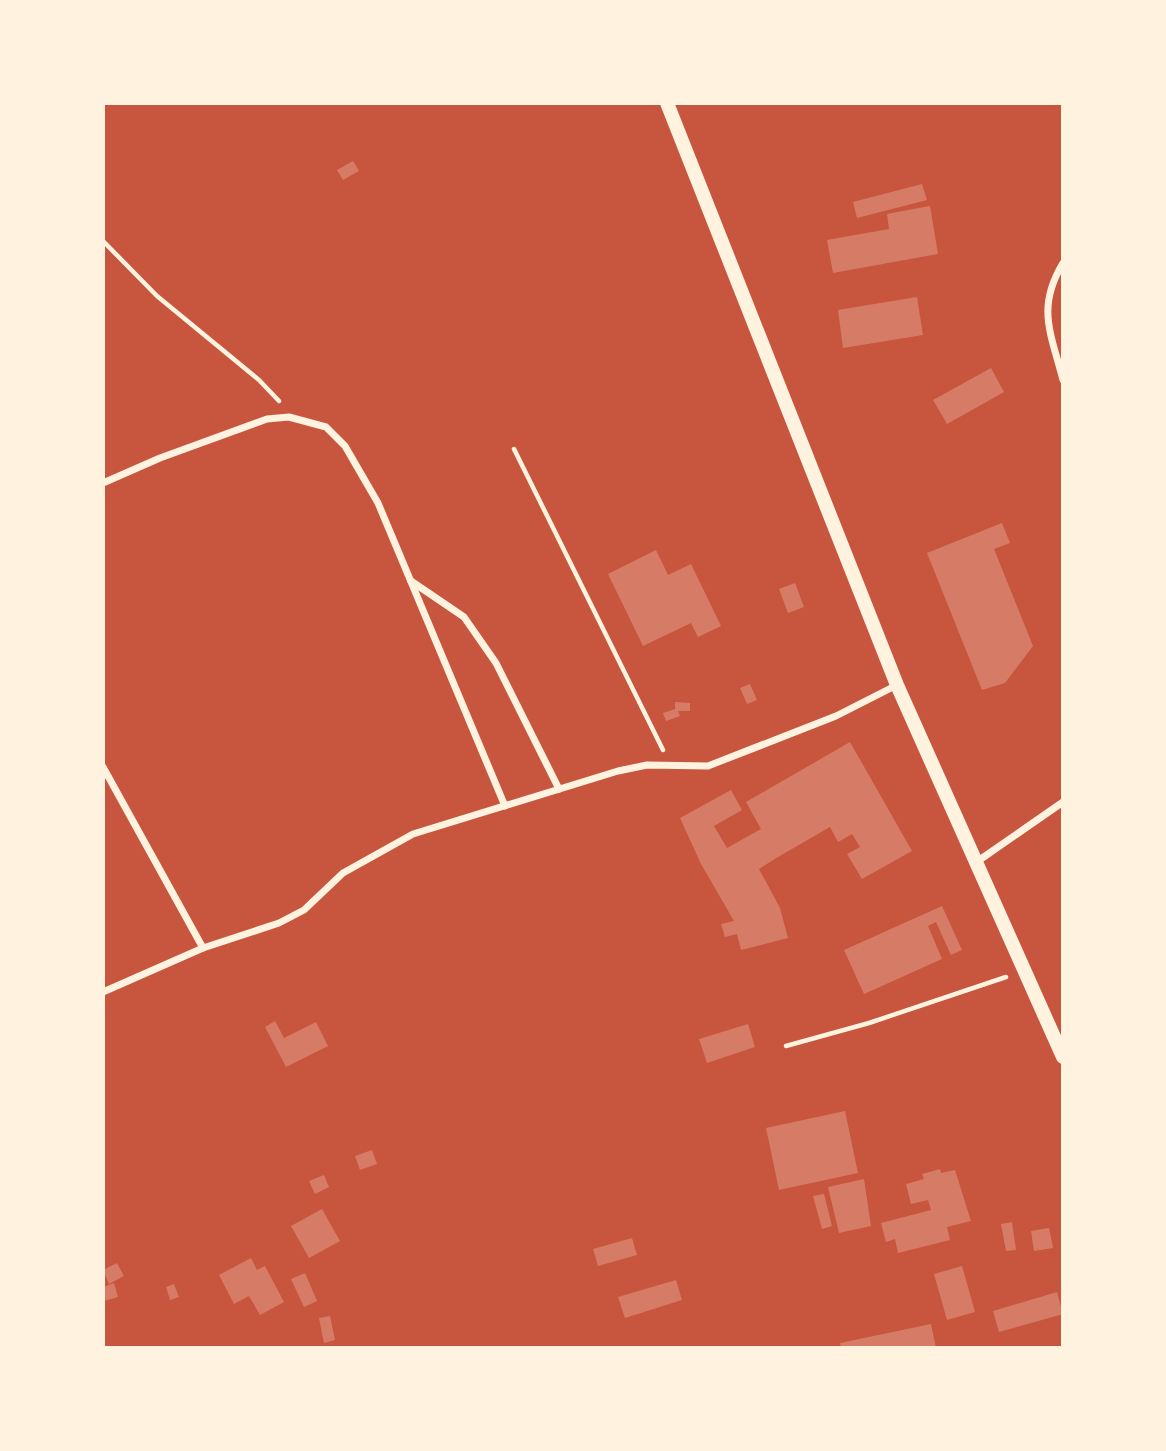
<svg xmlns="http://www.w3.org/2000/svg" width="1166" height="1451" viewBox="0 0 1166 1451" font-family="'Titillium Web',sans-serif">
  <style>
    .building { fill: #d67c66 }
    .lines { fill: none; stroke-linecap: round; stroke-linejoin: round }
    .path { stroke: #fff3e0; stroke-width: 4.5 }
    .minor { stroke: #fff3e0; stroke-width: 7 }
    .secondary { stroke: #fff3e0; stroke-width: 14 }
  </style>
  <rect width="100%" height="100%" fill="#c8553d"/>
  <g class="building">
    <polygon points="353,161 359,171 343,180 337,170"/>
    <polygon points="922,184 927,200 857,218 853,202"/>
    <polygon points="930,206 938,254 833,273 827,240 889,229 887,214"/>
    <polygon points="917,297 923,335 843,348 838,310"/>
    <polygon points="991,368 1004,392 947,424 933,400"/>
    <polygon points="1002,523 1010,543 994,549 1033,646 1005,683 982,690 927,553"/>
    <polygon points="656,550 668,575 691,564 721,626 698,637 691,623 643,646 608,574"/>
    <polygon points="795,583 804,607 788,613 779,589"/>
    <polygon points="750,684 757,700 747,704 740,688"/>
    <polygon points="675,702 690,703 690,711 678,711 680,716 666,721 663,713 675,709"/>
    <polygon points="850,742 912,851 862,879 847,854 860,847 852,834 838,842 830,827 778,857 759,869 780,908 788,938 741,950 737,934 725,937 721,924 734,921 701,864 680,818 731,790 742,810 714,826 727,848 761,829 746,802"/>
    <polygon points="942,906 962,950 951,955 936,922 928,926 942,959 864,994 844,950"/>
    <polygon points="275,1021 284,1038 316,1022 328,1046 286,1067 265,1027"/>
    <polygon points="748,1024 755,1047 707,1063 699,1039"/>
    <polygon points="845,1111 858,1173 779,1190 766,1128"/>
    <polygon points="372,1150 377,1164 360,1170 355,1156"/>
    <polygon points="940,1169 941,1173 955,1170 971,1221 947,1227 950,1240 898,1253 895,1239 886,1242 881,1223 931,1210 928,1200 911,1204 906,1184 924,1179 922,1174"/>
    <polygon points="324,1175 329,1187 315,1194 309,1181"/>
    <polygon points="864,1179 871,1226 839,1233 828,1187"/>
    <polygon points="824,1194 832,1226 822,1229 813,1196"/>
    <polygon points="322,1209 340,1241 309,1258 291,1226"/>
    <polygon points="1012,1222 1016,1250 1006,1251 1001,1224"/>
    <polygon points="1049,1228 1053,1248 1034,1251 1031,1231"/>
    <polygon points="632,1238 637,1255 598,1266 593,1249"/>
    <polygon points="251,1258 257,1270 265,1266 284,1302 260,1315 249,1296 234,1304 219,1275"/>
    <polygon points="117,1263 124,1276 109,1284 103,1270"/>
    <polygon points="962,1266 975,1312 947,1320 934,1274"/>
    <polygon points="305,1273 317,1301 304,1307 291,1279"/>
    <polygon points="676,1280 682,1300 625,1318 618,1297"/>
    <polygon points="114,1283 118,1297 104,1301 103,1287"/>
    <polygon points="174,1284 179,1297 170,1300 166,1287"/>
    <polygon points="1057,1292 1063,1314 999,1332 993,1311"/>
    <polygon points="330,1316 335,1340 324,1343 319,1318"/>
    <polygon points="931,1324 936,1348 841,1348 840,1343"/>
  </g>
  <g class="lines">
    <g class="path">
      <polyline points="103,241 157,296 259,380 279,401"/>
      <polyline points="514,449 663,750"/>
      <polyline points="786,1046 869,1023 1006,977"/>
    </g>
    <g class="minor">
      <path d="M1063,263C1036,308 1051,333 1063,380"/>
      <polyline points="103,483 160,458 267,419 289,417 326,427 345,446 378,503 505,806"/>
      <polyline points="411,581 464,617 496,663 559,789"/>
      <polyline points="103,767 203,948 279,923 304,910 343,873 413,834 618,771 647,765 708,766 836,716 897,685"/>
      <polyline points="978,861 1063,802"/>
      <polyline points="103,992 203,948"/>
    </g>
    <polyline class="secondary" points="667,103 897,685 1063,1057"/>
  </g>
  <rect width="1166" height="1451" fill="none" stroke="#fff3e0" stroke-width="210"/>
</svg>
